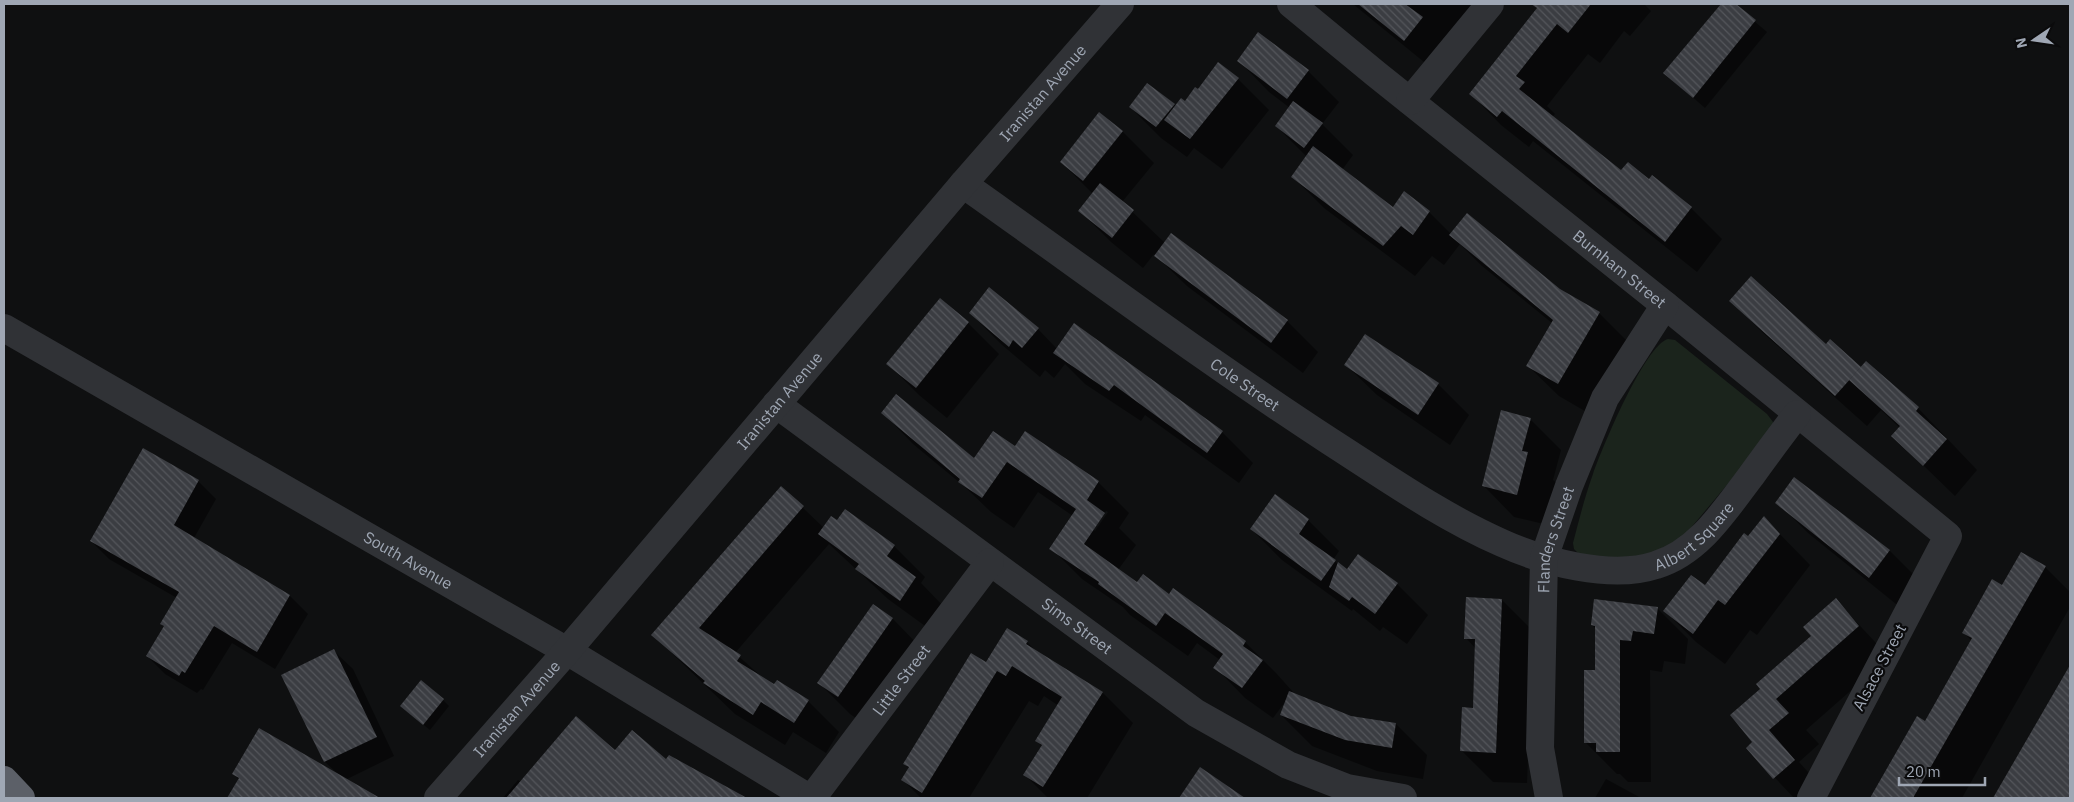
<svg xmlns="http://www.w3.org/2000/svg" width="2074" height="802" viewBox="0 0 2074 802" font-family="'IBM Plex Sans',sans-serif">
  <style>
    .green { fill: #1b241c }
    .shadow { fill: #0007; fill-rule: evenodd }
    .building { fill: url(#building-back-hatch) }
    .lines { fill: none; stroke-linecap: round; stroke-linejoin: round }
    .minor { stroke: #303236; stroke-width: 28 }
    .highway { stroke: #5c6068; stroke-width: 28 }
    .labels { text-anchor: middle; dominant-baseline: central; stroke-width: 4.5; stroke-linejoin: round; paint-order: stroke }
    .street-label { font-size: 16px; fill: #9fa7b4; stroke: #0b0b0c }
  </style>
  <defs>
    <pattern id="building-back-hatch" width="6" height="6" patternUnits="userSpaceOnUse" patternTransform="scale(1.25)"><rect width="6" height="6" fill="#3b3d42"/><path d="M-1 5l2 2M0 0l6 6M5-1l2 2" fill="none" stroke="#54565b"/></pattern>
  </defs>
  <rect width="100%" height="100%" fill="#0f1011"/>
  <path class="green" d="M1668,339L1675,340L1767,414L1773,422V430L1679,542L1630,561L1579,554L1574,549L1573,543C1579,520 1585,496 1593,474C1602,448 1645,345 1668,339Z"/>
  <g class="shadow">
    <polygon points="1353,4 1478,4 1435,71"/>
    <polygon points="1542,4 1644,4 1651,11 1630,36 1624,31 1600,63 1588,54 1547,106 1555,114 1552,117 1621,172 1649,181 1652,177 1691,208 1722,239 1697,272 1533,141 1529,147 1501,125 1471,94"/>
    <polygon points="1723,4 1734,4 1767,32 1705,108 1665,73"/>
    <polygon points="1239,61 1308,71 1339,102 1322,124 1353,155 1342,170 1393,209 1429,212 1451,234 1559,290 1599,313 1630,344 1590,414 1559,396 1528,366 1552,323 1482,266 1460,244 1444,265 1432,256 1415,276 1324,208 1293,177 1307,157 1276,126 1290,108 1269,92"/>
    <polygon points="1238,79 1269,110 1222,169 1194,148 1187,157 1161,138 1130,107 1174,104 1176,106 1185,102 1198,90"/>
    <polygon points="1100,114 1123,132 1154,163 1122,202 1165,243 1287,321 1318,352 1303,373 1187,286 1154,254 1143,268 1111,242 1080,211 1093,194 1061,162"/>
    <polygon points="940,300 968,323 999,354 947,418 919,395 888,364"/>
    <polygon points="1731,301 1826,345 1861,369 1918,408 1977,470 1955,496 1893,436 1900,428 1881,410 1867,426 1762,332"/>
    <polygon points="970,313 1038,329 1057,349 1222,432 1253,463 1239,483 1145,415 1141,421 1085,384 1065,364 1054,378 1045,370 1040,377 1001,344"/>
    <polygon points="1365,335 1438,384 1469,415 1450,445 1377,395 1346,365"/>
    <path d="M883,413L974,460L1015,447L1025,433L1098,482L1129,513L1119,528L1136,545L1118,570L1137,584L1170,596L1174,590L1245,642L1276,673L1293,692L1292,693L1351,717L1396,724L1427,755L1423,779L1377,771L1312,746L1281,715L1285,702L1273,718L1245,698L1215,667L1220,660L1197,643L1188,656L1130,615L1123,607L1082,579L1051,548L1073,516L1038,492L1014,528L991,512L965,487L913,444ZM1106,511L1108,512L1095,531L1093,529Z"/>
    <polygon points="1530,419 1561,450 1553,480 1558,484 1548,525 1514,517 1484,486"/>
    <polygon points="1794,478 1890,551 1921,582 1901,608 1808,533 1777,502"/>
    <polygon points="198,481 216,499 194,538 290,596 308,614 275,669 232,643 203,690 201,689 197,693 165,674 147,656 165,627 161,624 177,598 109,559 91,541"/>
    <polygon points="781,487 824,528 838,522 894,546 925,577 921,583 946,609 932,631 888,599 829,544 735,653 763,678 775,686 808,701 839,732 826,753 793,732 785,745 735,714 653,635"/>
    <polygon points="1275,496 1308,520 1339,551 1333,560 1339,565 1348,570 1397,584 1428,615 1407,644 1383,627 1380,631 1353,609 1352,611 1282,560 1251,529"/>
    <polygon points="1764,518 1810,565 1757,635 1750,630 1725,664 1696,642 1665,611 1705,587"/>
    <polygon points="2045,567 2070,592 2070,607 1962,798 1872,798 1917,718 1925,722 1972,641 1963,632 2002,587"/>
    <polygon points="1502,600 1533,631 1527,783 1493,782 1462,751 1474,709 1476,649 1466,638"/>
    <polygon points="1836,600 1889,657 1806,730 1819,744 1799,762 1825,791 1817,798 1794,798 1747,748 1754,742 1762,689 1812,636"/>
    <polygon points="874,606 893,619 923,650 869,727 850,714 819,683"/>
    <polygon points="1657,608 1688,639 1685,664 1664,661 1662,672 1650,670 1651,782 1628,782 1620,774 1617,774 1586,743 1597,672 1596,629 1592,625"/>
    <polygon points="1027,642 1037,652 1102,692 1133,723 1087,798 1048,798 1025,775 1042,747 1037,741 1059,706 1044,696 1038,706 1029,701 969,798 921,798 903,780 910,769 904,764 987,664"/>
    <polygon points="334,651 353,669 394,756 345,780 375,798 229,798 239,780 234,774 338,774 325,762 283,675"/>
    <polygon points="2070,667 2070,798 1994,798"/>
    <polygon points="443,700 449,706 430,730 408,712"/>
    <polygon points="615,751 666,760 670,757 744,798 503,798 518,780 521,782"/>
    <polygon points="1201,769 1243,798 1180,798"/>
    <polygon points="1606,779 1641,798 1595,798"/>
  </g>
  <g class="building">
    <polygon points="1358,4 1405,4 1423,17 1404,41"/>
    <polygon points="1531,4 1591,4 1568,33 1557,24 1516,76 1525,82 1519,89 1621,170 1628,162 1649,179 1652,175 1692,207 1665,242 1502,111 1497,117 1469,94 1537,8"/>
    <polygon points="1721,4 1736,4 1756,20 1693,98 1663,73"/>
    <polygon points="1258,32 1309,70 1287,99 1237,61"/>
    <polygon points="1218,62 1239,78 1190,139 1164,120 1181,98 1185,101 1195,87 1198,89"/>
    <polygon points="1147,83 1175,104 1156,127 1129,107"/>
    <polygon points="1293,101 1323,123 1304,148 1275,126"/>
    <polygon points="1099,112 1123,131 1083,181 1060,162"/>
    <polygon points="1313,146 1393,207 1404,191 1430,211 1413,235 1401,226 1383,246 1291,177"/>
    <polygon points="1100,183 1134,210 1112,238 1078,211"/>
    <polygon points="1467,213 1560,289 1600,312 1558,384 1526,366 1553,320 1449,235"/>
    <polygon points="1171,233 1288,320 1271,343 1154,256"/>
    <polygon points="1751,276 1826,344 1830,339 1861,367 1835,396 1729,301"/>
    <polygon points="989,287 1039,328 1022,348 1013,340 1009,347 969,313"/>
    <polygon points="940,298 969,322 916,388 886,364"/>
    <polygon points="1074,323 1223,431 1207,453 1114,385 1109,391 1053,353"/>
    <polygon points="1365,334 1439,383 1418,415 1344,365"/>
    <polygon points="1866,361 1919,407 1916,411 1947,439 1923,466 1891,436 1900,426 1849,380"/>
    <polygon points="896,394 974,458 993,431 1015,446 1025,431 1099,481 1087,500 1105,513 1084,544 1137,582 1143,574 1169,594 1173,588 1246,641 1243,646 1263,660 1242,688 1213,668 1223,654 1165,613 1156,626 1098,584 1099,582 1049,549 1076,509 1007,462 982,498 958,482 960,479 881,413"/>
    <polygon points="1501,410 1531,418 1522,451 1528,452 1517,495 1482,486"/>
    <polygon points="143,448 199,480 174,525 290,595 257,652 214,626 185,673 182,671 179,676 146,656 164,626 160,624 179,592 90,541"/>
    <polygon points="1794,477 1890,550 1869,578 1775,503"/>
    <polygon points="781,486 804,506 699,628 741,655 737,661 774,684 777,680 809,700 794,723 761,702 753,715 703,683 705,681 651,635"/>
    <polygon points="1275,494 1309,519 1299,534 1336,560 1321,581 1250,529"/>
    <polygon points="845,509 895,545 887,556 916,577 900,601 855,569 859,564 818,534 831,516 837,520"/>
    <polygon points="1764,516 1780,534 1725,605 1718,600 1693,634 1663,611 1691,575 1705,585 1744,533 1748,536"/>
    <polygon points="2021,552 2046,566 1913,798 1870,798 1917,716 1925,721 1972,638 1962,633 1992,579 2002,585"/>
    <polygon points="1358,554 1398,583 1375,614 1352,597 1349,601 1329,587 1338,562 1347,569"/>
    <polygon points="1466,597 1502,599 1496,753 1460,751 1462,707 1473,708 1475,639 1464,639"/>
    <polygon points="1836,598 1859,626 1776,699 1789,713 1769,730 1795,760 1773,779 1746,748 1752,742 1730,715 1760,689 1756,684 1811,636 1803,627"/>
    <polygon points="1594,599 1658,607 1654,634 1633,631 1631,641 1620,640 1620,752 1596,752 1596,743 1584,743 1584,670 1595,670 1595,626 1591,625"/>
    <polygon points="873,604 893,618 838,697 817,683"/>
    <polygon points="1007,628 1028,641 1026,644 1103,692 1043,787 1023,775 1042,745 1035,741 1062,697 1012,666 1006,676 997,671 922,793 901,780 909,767 903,764 971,653 986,662"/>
    <polygon points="334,649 377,737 324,762 281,675"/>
    <polygon points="2070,665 2070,798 1993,798"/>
    <polygon points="421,680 444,699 423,725 400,706"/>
    <polygon points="1289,691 1351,716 1396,723 1392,748 1345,740 1280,715"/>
    <polygon points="576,716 615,750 632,730 666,759 669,755 747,798 506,798"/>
    <polygon points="259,728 304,754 380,798 227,798 239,778 232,774"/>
    <polygon points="1200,767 1245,798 1179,798"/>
  </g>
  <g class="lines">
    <g class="minor">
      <path id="s1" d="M1291,4L1376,74L1665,305L1948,536L1811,798"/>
      <polyline points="1410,101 1490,4"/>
      <path id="s2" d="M963,184C1085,270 1205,360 1331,442C1387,478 1441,516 1502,543C1544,562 1611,580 1656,565C1699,552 1725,510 1751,476C1766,455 1781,435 1797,414"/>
      <path id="s3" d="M4,328L567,651L809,798"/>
      <path id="s4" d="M776,404L1196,713L1288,765L1347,788L1403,798"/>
      <path id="s5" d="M438,798L567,651L963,184L1120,4"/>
      <path id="s6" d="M812,798L990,562"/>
      <path id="s7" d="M1549,798L1540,748L1544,558L1569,486L1605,398L1665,305"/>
    </g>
    <polyline class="highway" points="4,780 21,798"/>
  </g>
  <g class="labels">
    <g class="street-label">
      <text stroke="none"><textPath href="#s5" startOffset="929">Iranistan Avenue</textPath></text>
      <text stroke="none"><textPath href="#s1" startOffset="422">Burnham Street</textPath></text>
      <text stroke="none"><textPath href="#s2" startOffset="346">Cole Street</textPath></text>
      <text stroke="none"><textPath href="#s5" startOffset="524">Iranistan Avenue</textPath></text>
      <text stroke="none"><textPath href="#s2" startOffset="855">Albert Square</textPath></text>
      <text stroke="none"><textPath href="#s7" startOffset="261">Flanders Street</textPath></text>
      <text stroke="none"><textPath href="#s3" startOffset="466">South Avenue</textPath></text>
      <text stroke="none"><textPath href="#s4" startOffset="374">Sims Street</textPath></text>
      <text transform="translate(1879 667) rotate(-62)">Alsace Street</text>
      <text stroke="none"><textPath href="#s6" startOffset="148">Little Street</textPath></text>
      <text stroke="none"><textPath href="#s5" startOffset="119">Iranistan Avenue</textPath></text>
    </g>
  </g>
  <rect width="2074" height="802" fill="none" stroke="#9fa7b4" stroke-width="10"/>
  <g transform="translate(2034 40) rotate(257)" stroke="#0b0b0c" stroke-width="4" paint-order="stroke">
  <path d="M0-4L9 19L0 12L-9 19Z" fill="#9fa7b4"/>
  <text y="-8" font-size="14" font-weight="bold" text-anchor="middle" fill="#9fa7b4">N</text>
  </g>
  <path d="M1899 777v8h86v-8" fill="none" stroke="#9fa7b4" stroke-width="2.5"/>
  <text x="1906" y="777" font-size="15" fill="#9fa7b4" stroke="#0b0b0c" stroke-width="4" paint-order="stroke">20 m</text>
</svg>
